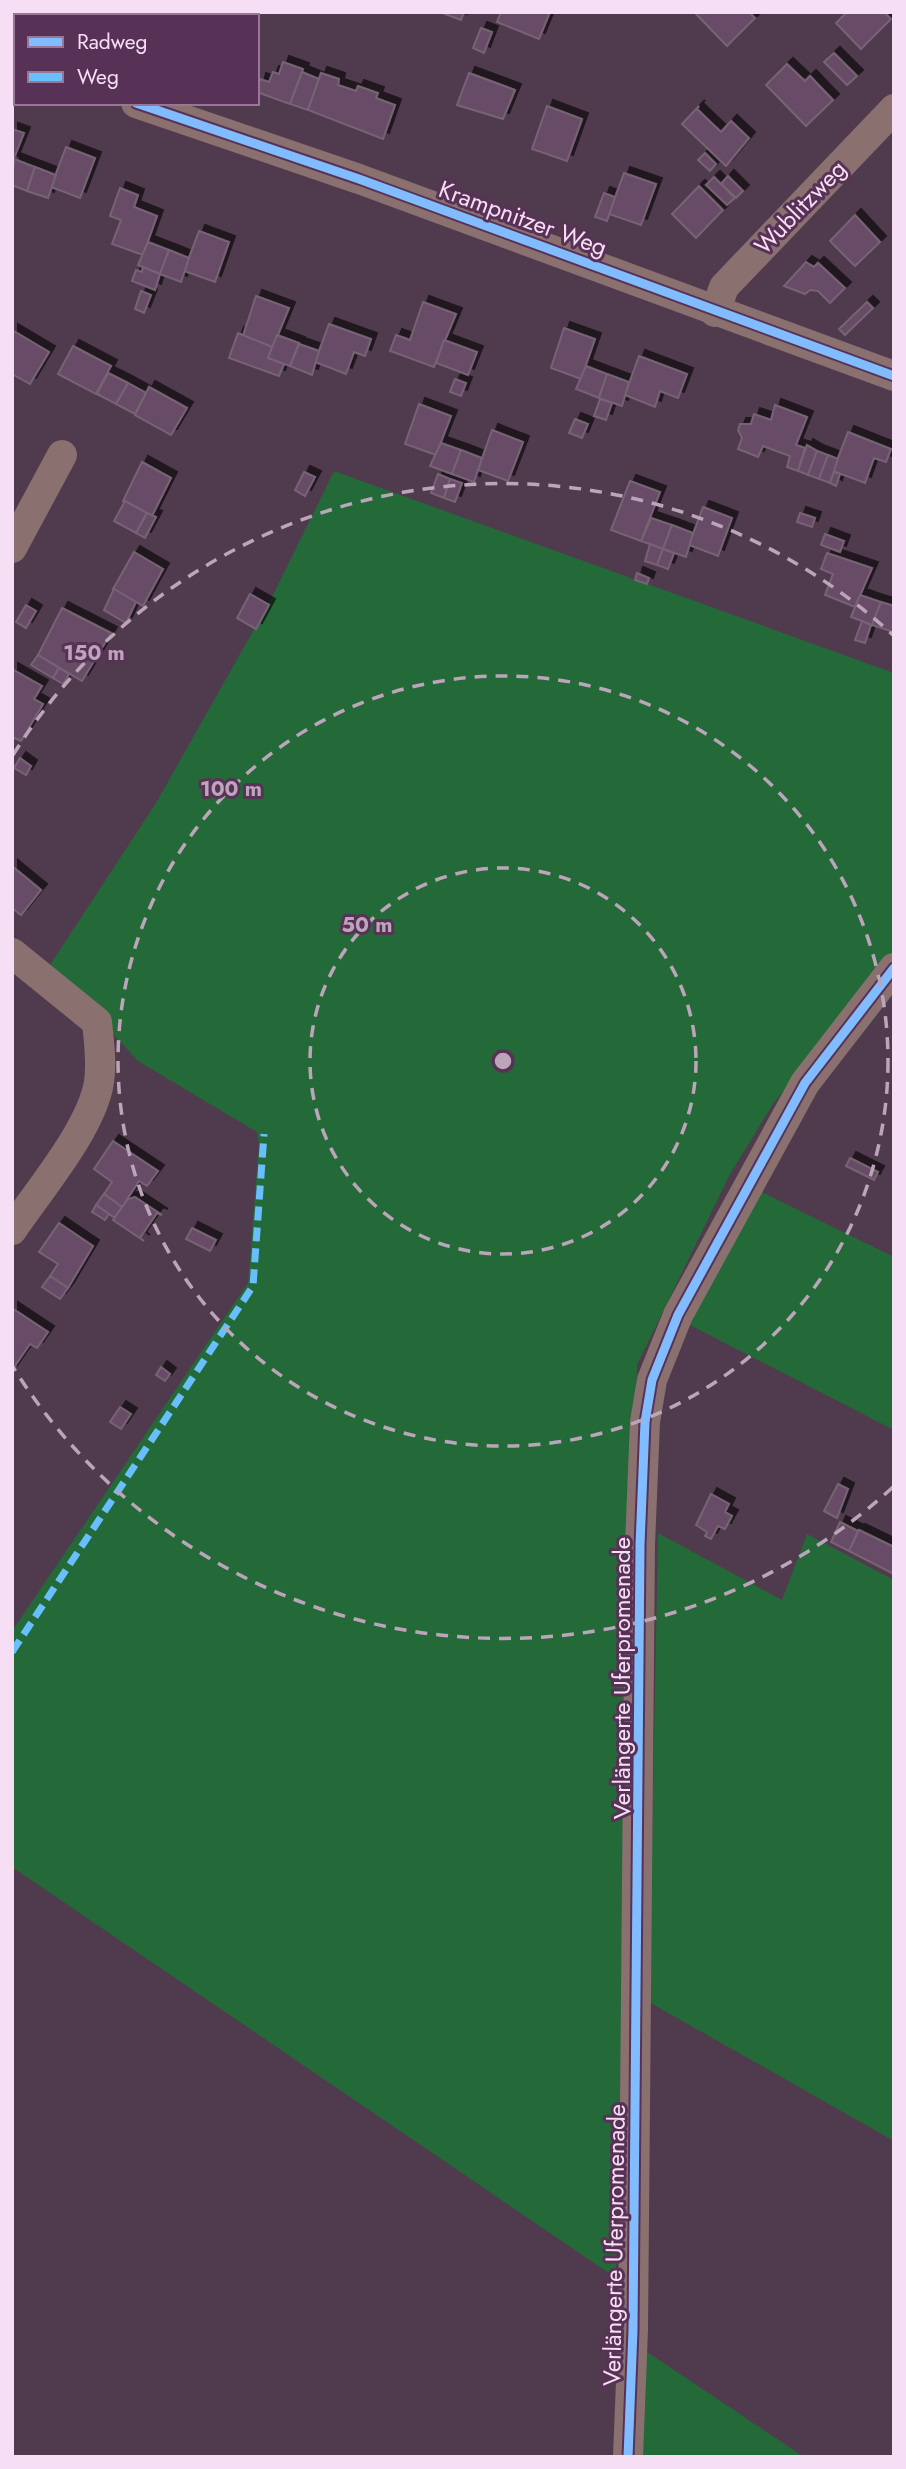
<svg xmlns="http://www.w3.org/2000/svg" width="906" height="2469" viewBox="0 0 906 2469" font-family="Jost,sans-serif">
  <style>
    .green { fill: #236a38 }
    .building { fill: #684c66; stroke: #766374; stroke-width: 2; filter: url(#shadow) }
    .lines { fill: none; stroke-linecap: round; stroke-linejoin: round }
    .minor { stroke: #8a706f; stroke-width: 30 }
    .quiet { stroke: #69befc; stroke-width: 7; stroke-dasharray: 14 7; stroke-linecap: butt }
    .cycleway-casing { stroke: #583256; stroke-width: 13 }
    .cycleway { stroke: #80bcff; stroke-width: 9 }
    .ring { fill: none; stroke: #bca5ba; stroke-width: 3.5; stroke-dasharray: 12 9 }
    .labels { text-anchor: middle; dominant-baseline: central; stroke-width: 6; stroke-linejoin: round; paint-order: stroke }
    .street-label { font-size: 24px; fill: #f6def4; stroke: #583256 }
    .centre { fill: #bca5ba; stroke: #583256; stroke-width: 3.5 }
    .ring-label { font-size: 21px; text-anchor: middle; font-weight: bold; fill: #bca5ba; stroke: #583256; stroke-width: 6; stroke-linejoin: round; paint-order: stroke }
  </style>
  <defs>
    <filter id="shadow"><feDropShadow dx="6" dy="-6" stdDeviation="0" flood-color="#0009"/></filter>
  </defs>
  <rect width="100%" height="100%" fill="#503a4e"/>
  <g class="green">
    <polygon points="334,471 894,673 894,955 773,1104 730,1174 637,1365 616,2278 12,1867 12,1631 248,1283 259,1145 257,1132 138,1061 50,965 156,803 270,601"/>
    <polygon points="749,1186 894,1257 894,1430 686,1323"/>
    <polygon points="658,1533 782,1600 807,1534 894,1580 894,2141 649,2002"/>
    <polygon points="644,2350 804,2457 642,2457"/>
  </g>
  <g class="building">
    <polygon points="92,12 220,12 219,16 90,16"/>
    <polygon points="440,12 464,12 461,20"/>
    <polygon points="501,12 550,12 539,39 497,22"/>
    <polygon points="694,12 749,12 755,18 727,46"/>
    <polygon points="847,12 884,12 891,19 861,49 836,23"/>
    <polygon points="481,28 492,32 484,53 473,48"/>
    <polygon points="834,53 857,76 847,85 824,62"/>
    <polygon points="283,62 303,69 290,104 257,92 260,79 269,82 273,72 279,74"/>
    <polygon points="787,64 805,81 810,76 833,100 806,126 766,85"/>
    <polygon points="302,72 319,79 308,110 290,104"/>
    <polygon points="321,73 339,79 338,85 356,91 358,86 378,93 376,98 395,105 383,139 308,110"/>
    <polygon points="469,73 515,90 503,119 457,105"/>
    <polygon points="547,106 582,119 567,161 532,149"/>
    <polygon points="699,106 697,109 721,132 731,121 749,138 726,166 682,124"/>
    <polygon points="12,129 24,133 12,163"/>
    <polygon points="66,147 95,158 80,198 51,187"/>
    <polygon points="705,153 716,164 710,171 698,160"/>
    <polygon points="14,159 35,167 27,191 12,185"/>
    <polygon points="35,167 56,175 48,198 27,191"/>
    <polygon points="624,173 656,184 641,225 609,214"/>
    <polygon points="728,176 743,191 736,198 721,184"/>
    <polygon points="714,177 735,198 727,205 706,185"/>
    <polygon points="699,186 723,210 696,238 672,214"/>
    <polygon points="120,188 138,195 134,207 157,216 143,255 112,244 121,220 110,216"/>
    <polygon points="604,193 615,197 607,221 595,217"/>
    <polygon points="855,215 880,242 855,266 830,241"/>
    <polygon points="199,231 229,242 215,282 184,271"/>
    <polygon points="148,242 169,250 160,274 138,265"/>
    <polygon points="169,250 189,258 181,282 160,274"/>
    <polygon points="806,262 814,267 818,263 845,288 830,303 818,291 810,290 805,294 784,286"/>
    <polygon points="143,267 160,274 155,290 132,281 136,270 142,272"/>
    <polygon points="141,291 151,295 144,313 135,309"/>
    <polygon points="256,296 289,308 273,347 243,336"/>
    <polygon points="423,302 456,314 434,367 390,351 396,335 410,340"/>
    <polygon points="867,302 873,308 845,335 839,329"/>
    <polygon points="329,324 371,339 365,356 354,352 346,374 315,362"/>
    <polygon points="564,328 595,339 581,379 551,368"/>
    <polygon points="12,330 49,352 30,384 12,374"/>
    <polygon points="238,333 272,347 268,358 284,364 279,376 229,358"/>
    <polygon points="277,335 299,343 290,366 268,358"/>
    <polygon points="444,340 477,352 468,375 436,363"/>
    <polygon points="299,344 319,351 312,375 290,366"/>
    <polygon points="73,346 111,366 96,394 58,374"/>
    <polygon points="639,356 687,374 678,398 660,391 655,407 625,395"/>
    <polygon points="586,366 607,374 599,398 576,389"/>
    <polygon points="108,373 128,383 116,404 97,394"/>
    <polygon points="607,374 629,382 622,406 599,398"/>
    <polygon points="455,379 466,383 461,396 450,392"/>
    <polygon points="128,383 146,393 135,414 116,404"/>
    <polygon points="149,387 187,408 171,435 135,415"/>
    <polygon points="600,399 612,403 606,420 594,416"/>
    <polygon points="419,404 451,416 436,455 405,444"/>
    <polygon points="775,405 807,417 796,445 805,448 798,471 787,467 790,456 763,446 758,457 738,449 742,438 738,430 740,424 751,424 754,414 771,420"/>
    <polygon points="575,419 588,424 582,438 569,433"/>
    <polygon points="492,430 523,442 508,481 478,470"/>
    <polygon points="848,432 891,449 886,462 874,458 865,483 833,471"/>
    <polygon points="441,443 461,450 452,474 430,466"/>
    <polygon points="807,445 817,451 808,475 798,471"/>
    <polygon points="461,450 482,458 474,482 452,474"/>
    <polygon points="817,451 828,455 819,479 808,475"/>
    <polygon points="828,455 838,459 830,483 819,479"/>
    <polygon points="142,462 171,478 152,516 123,501"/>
    <polygon points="304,472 315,477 305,496 295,490"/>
    <polygon points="834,472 840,474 836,486 830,483"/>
    <polygon points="438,474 450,479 444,498 431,493"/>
    <polygon points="450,479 462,483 455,502 444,498"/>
    <polygon points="630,481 660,492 641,541 611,530"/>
    <polygon points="125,501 147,513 136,533 114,521"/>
    <polygon points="703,507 732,518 718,556 689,545"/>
    <polygon points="147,513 156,517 145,538 136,533"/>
    <polygon points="800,513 815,518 812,527 797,522"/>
    <polygon points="651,518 672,525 663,549 641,541"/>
    <polygon points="672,525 693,533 686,557 663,549"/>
    <polygon points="825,534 844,541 840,552 821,545"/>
    <polygon points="650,544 663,549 657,565 645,561"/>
    <polygon points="663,549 674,553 668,569 657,565"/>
    <polygon points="134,552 163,569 143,606 113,589"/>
    <polygon points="827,553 872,568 855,607 825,595 833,574 821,569"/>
    <polygon points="637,573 649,578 647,584 635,580"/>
    <polygon points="114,589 136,602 126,623 104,610"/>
    <polygon points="250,594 269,605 256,629 237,618"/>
    <polygon points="860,595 881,602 872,625 851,617"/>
    <polygon points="881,602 894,606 893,632 872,625"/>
    <polygon points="26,605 36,611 26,628 16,622"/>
    <polygon points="62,608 111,633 82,681 38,655"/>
    <polygon points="862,621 871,625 865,643 855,640"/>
    <polygon points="38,655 59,668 53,678 31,665"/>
    <polygon points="59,668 69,674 63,684 53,678"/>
    <polygon points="12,669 42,686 34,699 43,704 21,741 12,737"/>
    <polygon points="20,758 31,766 26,775 14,768"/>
    <polygon points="12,866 41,890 21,915 12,908"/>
    <polygon points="113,1141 158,1171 147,1186 139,1181 122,1207 104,1194 112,1182 94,1169"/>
    <polygon points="850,1158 878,1172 874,1180 846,1166"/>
    <polygon points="104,1194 122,1207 115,1218 96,1205"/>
    <polygon points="135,1197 162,1215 157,1213 140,1238 144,1241 113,1220 128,1199"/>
    <polygon points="96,1205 109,1214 105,1220 92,1212"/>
    <polygon points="59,1223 93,1246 68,1288 50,1276 58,1264 39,1252"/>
    <polygon points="192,1228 216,1240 210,1251 186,1239"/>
    <polygon points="50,1276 68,1288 60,1299 42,1287"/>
    <polygon points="12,1308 48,1332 37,1348 30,1344 12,1370"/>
    <polygon points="161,1367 170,1374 165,1381 156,1375"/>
    <polygon points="120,1407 131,1414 121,1429 110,1422"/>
    <polygon points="838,1484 848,1489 837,1518 824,1511"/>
    <polygon points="711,1494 729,1504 725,1512 732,1516 725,1529 718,1526 711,1539 705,1536 707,1532 696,1525"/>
    <polygon points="840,1522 858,1531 849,1551 831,1542"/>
    <polygon points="859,1530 894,1547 894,1574 849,1551"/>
  </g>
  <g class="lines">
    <g class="minor">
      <polyline points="12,62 16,63"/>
      <polyline points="136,103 359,179 894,376"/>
      <polyline points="715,312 724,287 894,109"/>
      <polyline points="12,548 62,455"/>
      <path d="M12,953L97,1022C99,1042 102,1062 99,1082C92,1128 39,1190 12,1230"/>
      <polyline points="628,2457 633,2330 640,1545 645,1422 652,1380 678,1315 805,1083 894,968"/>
    </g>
    <polyline class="quiet" points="12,1652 253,1286 264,1134"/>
    <g class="cycleway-casing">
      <g id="cycleway">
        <polyline points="136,103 359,179 894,376"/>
        <polyline points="628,2457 633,2330 640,1545 645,1422 652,1380 678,1315 805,1083 894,968"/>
      </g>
    </g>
    <use href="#cycleway" class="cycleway"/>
  </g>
  <g class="ring">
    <circle cx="503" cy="1061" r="193"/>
    <circle cx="503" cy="1061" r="385"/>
    <path d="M893 1487A578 578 0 0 1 13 1367M13 755A578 578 0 0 1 893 635"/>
  </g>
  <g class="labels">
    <g class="street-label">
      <text transform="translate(800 207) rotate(-46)">Wublitzweg</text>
      <text transform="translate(523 218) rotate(20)">Krampnitzer Weg</text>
      <text transform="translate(621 1678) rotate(-90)">Verlängerte Uferpromenade</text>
      <text transform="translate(614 2245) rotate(-89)">Verlängerte Uferpromenade</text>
    </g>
  </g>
  <circle cx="503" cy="1061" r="10" class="centre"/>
  <g class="ring-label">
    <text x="94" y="660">150 m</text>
    <text x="231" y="796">100 m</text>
    <text x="367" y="932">50 m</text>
  </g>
  <rect width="906" height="2469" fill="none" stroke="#f6def4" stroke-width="28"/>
  <rect x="14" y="14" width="245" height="91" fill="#583256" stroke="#977795" stroke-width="2"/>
  <rect x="28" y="37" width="35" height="10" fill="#80bcff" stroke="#977795" stroke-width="2"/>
  <text x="77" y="49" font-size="21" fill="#f6def4">Radweg</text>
  <rect x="28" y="72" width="35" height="10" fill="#69befc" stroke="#977795" stroke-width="2"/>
  <text x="77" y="84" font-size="21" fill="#f6def4">Weg</text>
</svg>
